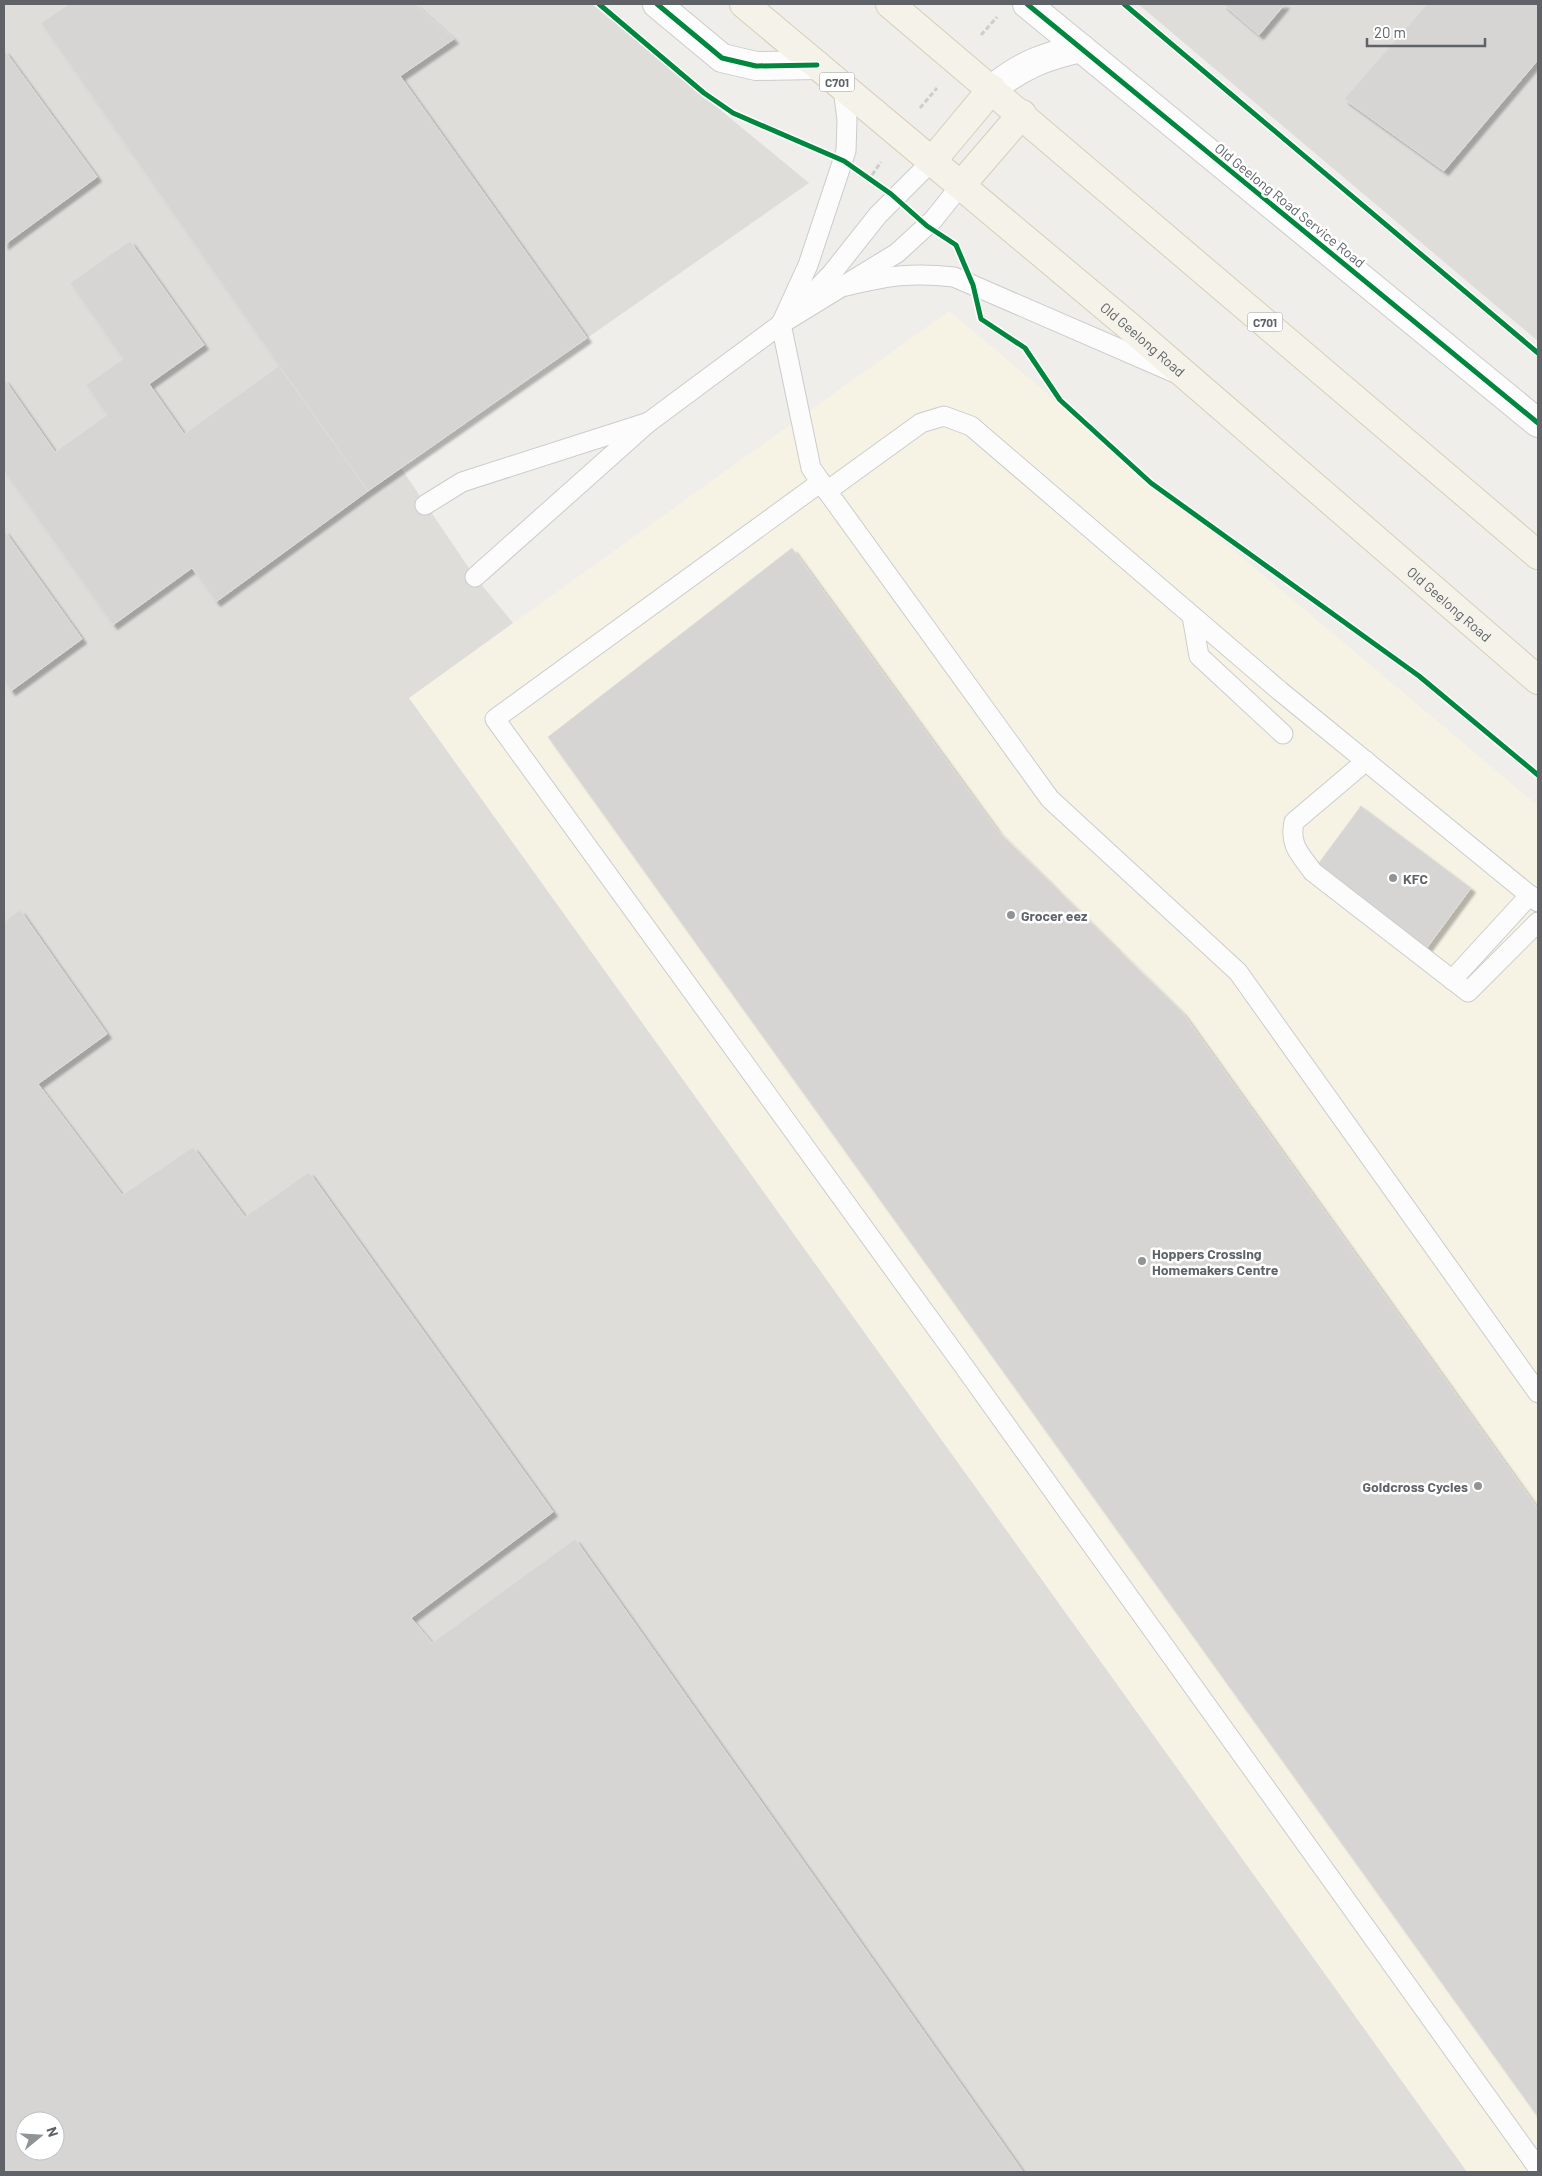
<svg xmlns="http://www.w3.org/2000/svg" width="1542" height="2176" viewBox="0 0 1542 2176" font-family="Barlow,sans-serif">
  <style>
    .commercial { fill: #f7f3e4 }
    .industrial { fill: #dfddda; fill-rule: evenodd }
    .building { fill: #d6d5d3; stroke: #deddd9; fill-rule: evenodd; filter: url(#shadow) }
    .lines { fill: none; stroke-linecap: round; stroke-linejoin: round }
    .lane-casing { stroke: #cbcccc; stroke-width: 21 }
    .street-casing { stroke: #cbcccc; stroke-width: 30 }
    .primary-casing { stroke: #d7ceb8; stroke-width: 30 }
    .path { stroke: #cacfcc; stroke-width: 3; stroke-dasharray: 5 2.5; stroke-linecap: butt }
    .lane { stroke: #fdfcfc; stroke-width: 19 }
    .street { stroke: #fdfcfc; stroke-width: 28 }
    .primary { stroke: #f4f2e9; stroke-width: 28 }
    .cycleway-casing { stroke: #fff; stroke-width: 8 }
    .cycleway { stroke: #00873e; stroke-width: 5 }
    .poi-dot { fill: #919496; stroke: #fff; stroke-width: 2 }
    .labels { text-anchor: middle; dominant-baseline: central; stroke-width: 5; stroke-linejoin: round; paint-order: stroke }
    .shield { fill: #fff; stroke: #8f9295; stroke-width: 1 }
    .shield-label { font-size: 12px; font-weight: bold; fill: #5f6368 }
    .street-label { font-size: 14px; fill: #5f6368; stroke: #fff }
    .poi-label { font-size: 14px; font-weight: bold; fill: #5f6368; stroke: #fff; text-anchor: start }
  </style>
  <defs>
    <filter id="shadow"><feDropShadow dx="4.5" dy="4.5" stdDeviation="1" flood-color="#0004"/></filter>
  </defs>
  <rect width="100%" height="100%" fill="#efeeea"/>
  <polygon class="commercial" points="949,311 1538,806 1538,2172 1467,2172 409,698"/>
  <g class="industrial">
    <path d="M4,4H592L809,183L401,468L475,577L513,623L409,698L1467,2172H4ZM25,2121H55V2151H25Z"/>
    <polygon points="1138,4 1538,4 1538,341 1411,234"/>
  </g>
  <g class="building">
    <polygon points="69,4 415,4 454,39 400,76 587,338 368,491 279,366 41,23"/>
    <polygon points="1223,4 1285,4 1259,35"/>
    <polygon points="1427,4 1538,4 1538,60 1444,171 1344,99"/>
    <polygon points="4,50 97,177 4,245"/>
    <polygon points="130,241 204,345 149,384 184,434 279,366 368,491 216,602 192,568 113,625 4,471 4,379 55,452 107,415 86,385 123,359 70,283"/>
    <polygon points="4,530 82,639 11,691 4,681"/>
    <polygon points="792,548 998,831 1182,1012 1538,1509 1538,2117 548,737"/>
    <polygon points="1361,806 1471,888 1426,949 1316,867"/>
    <path d="M20,910L107,1034L38,1084L122,1195L193,1147L245,1217L309,1172L553,1512L411,1618L432,1643L575,1539L1023,2172H4V922ZM25,2121H55V2151H25Z"/>
  </g>
  <g class="lines">
    <g class="lane-casing">
      <g id="lane">
        <path d="M846,286C888,276 911,272 954,277L1173,372"/>
        <polyline points="800,306 832,273 878,215 932,161"/>
        <polyline points="781,324 808,265 846,151 847,120 843,87"/>
        <polyline points="781,324 897,253 933,220 961,185"/>
        <polyline points="649,422 781,324 811,468 827,491 1050,799 1238,972 1538,1393"/>
        <path d="M821,482L495,719C846,1200 1192,1683 1538,2168"/>
        <polyline points="827,491 921,423 944,416 971,426 1280,691 1538,902"/>
        <polyline points="425,505 462,482 649,422 475,577"/>
        <polyline points="1192,616 1199,656 1283,734"/>
        <path d="M1366,761L1294,822C1289,845 1300,854 1313,872L1468,992L1538,922"/>
        <polyline points="1452,980 1530,895"/>
      </g>
    </g>
    <g class="street-casing">
      <g id="street">
        <polyline points="657,4 722,58 756,66 817,65"/>
        <polyline points="1027,4 1538,423"/>
        <path d="M992,89C1022,65 1043,57 1081,48"/>
      </g>
    </g>
    <g class="primary-casing">
      <g id="primary">
        <path id="s1" d="M744,4L1131,328L1538,680"/>
        <polyline points="890,4 1538,555"/>
        <polyline points="932,161 992,89"/>
        <polyline points="961,185 1022,114"/>
      </g>
    </g>
    <g class="path">
      <polyline points="981,35 997,17"/>
      <polyline points="920,108 937,88"/>
      <polyline points="872,175 881,162"/>
    </g>
    <use href="#lane" class="lane"/>
    <use href="#street" class="street"/>
    <use href="#primary" class="primary"/>
    <g class="cycleway-casing">
      <g id="cycleway">
        <polyline points="599,4 704,93 733,113 844,161 891,194 927,226 956,245 973,285 981,319 1025,348 1060,400 1151,483 1419,676 1538,775"/>
        <polyline points="657,4 722,58 756,66 817,65"/>
        <polyline points="1027,4 1538,423"/>
        <polyline points="1124,4 1538,353"/>
      </g>
    </g>
    <use href="#cycleway" class="cycleway"/>
  </g>
  <g class="poi-dot">
    <circle cx="1393" cy="878" r="5"/>
    <circle cx="1011" cy="915" r="5"/>
    <circle cx="1142" cy="1261" r="5"/>
    <circle cx="1478" cy="1486" r="5"/>
  </g>
  <g class="labels">
    <g class="shield">
      <rect x="819.5" y="72.5" width="35" height="19" rx="4"/>
      <rect x="1247.5" y="312.5" width="35" height="19" rx="4"/>
    </g>
    <g class="shield-label">
      <text x="837" y="82">C701</text>
      <text x="1265" y="322">C701</text>
    </g>
    <g class="street-label">
      <text transform="translate(1290 205) rotate(39)">Old Geelong Road Service Road</text>
      <text stroke="none"><textPath href="#s1" startOffset="521">Old Geelong Road</textPath></text>
      <text stroke="none"><textPath href="#s1" startOffset="926">Old Geelong Road</textPath></text>
    </g>
    <g class="poi-label">
      <text x="1403" y="878">KFC</text>
      <text x="1021" y="915">Grocer eez</text>
      <text x="1152" y="1253">Hoppers Crossing<tspan x="1152" dy="16">Homemakers Centre</tspan></text>
      <text x="1468" y="1486" text-anchor="end">Goldcross Cycles</text>
    </g>
  </g>
  <rect width="1542" height="2176" fill="none" stroke="#5f6368" stroke-width="10"/>
  <g transform="translate(40 2136) rotate(72)"><circle r="24" fill="#ffffff" stroke="#bfc1c3"/>
  <path d="M0-4L9 19L0 12L-9 19Z" fill="#919496"/>
  <text y="-8" font-size="14" font-weight="bold" text-anchor="middle" fill="#5f6368">N</text>
  </g>
  <path d="M1367 38v8h118v-8" fill="none" stroke="#5f6368" stroke-width="2.5"/>
  <text x="1374" y="38" font-size="15" fill="#5f6368" stroke="#ffffff" stroke-width="4" paint-order="stroke">20 m</text>
</svg>
